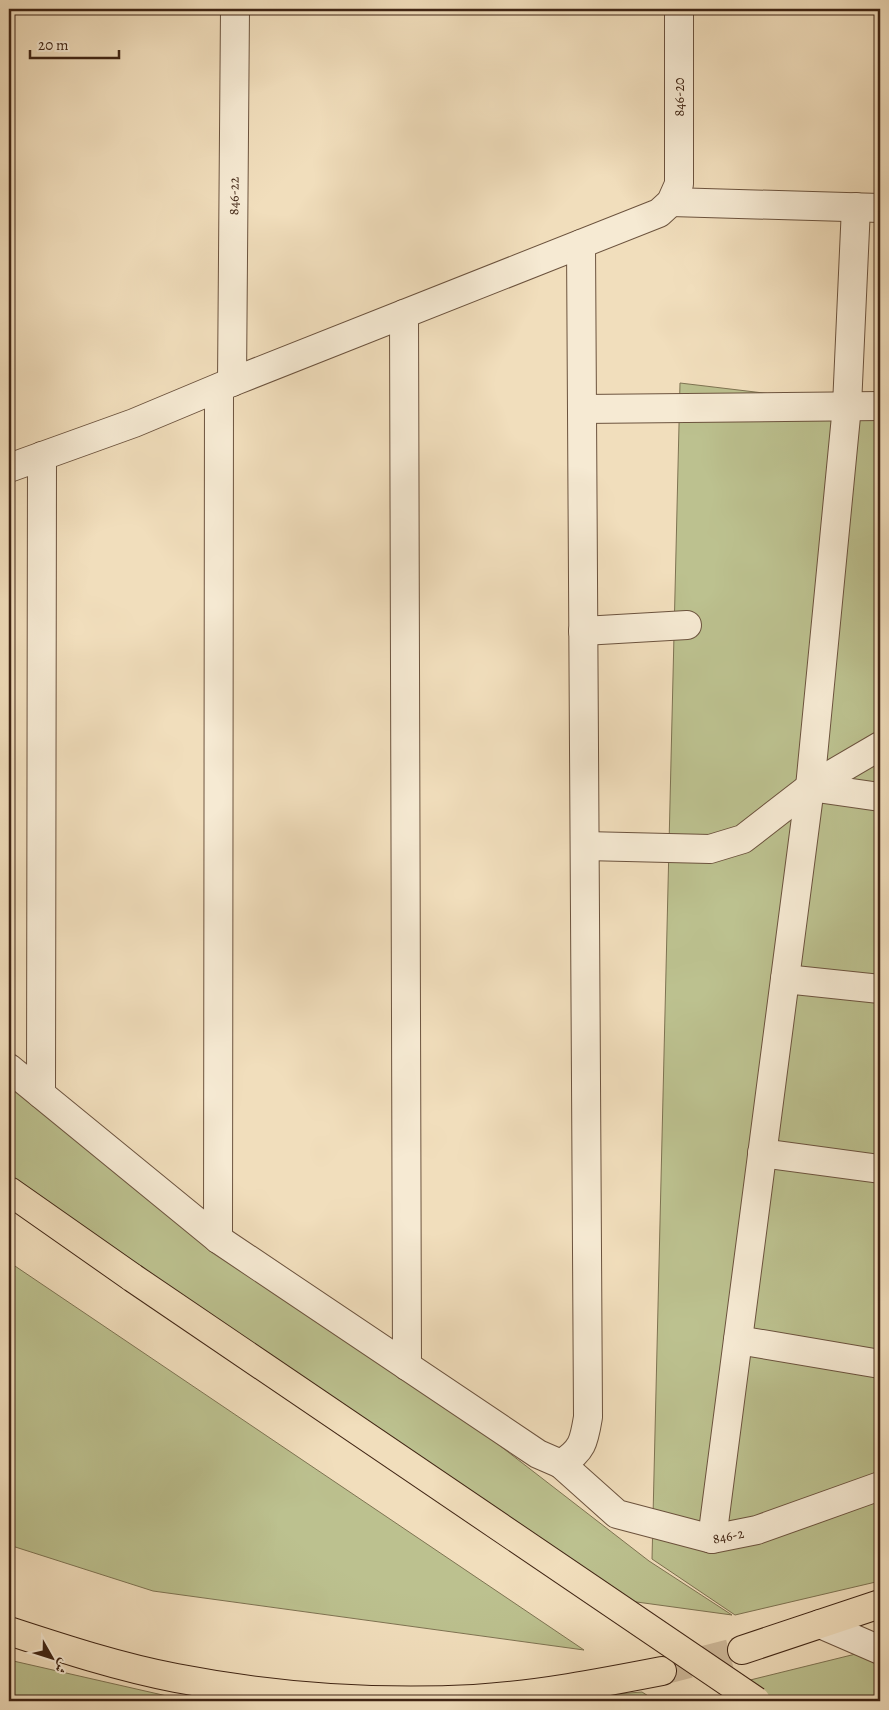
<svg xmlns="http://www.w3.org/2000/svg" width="889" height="1710" viewBox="0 0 889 1710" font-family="Alegreya,Amiri,serif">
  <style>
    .green { fill: #bcc18f; stroke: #7e7352 }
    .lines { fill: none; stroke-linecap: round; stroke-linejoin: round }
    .highway-tunnel { stroke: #ceb99a; stroke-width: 28; stroke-dasharray: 28 14; stroke-linecap: butt }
    .minor-casing { stroke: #6c533e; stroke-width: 30 }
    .highway-casing { stroke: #402514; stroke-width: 30 }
    .minor { stroke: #f6ead3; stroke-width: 28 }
    .highway { stroke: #f1debc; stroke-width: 28 }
    .highway-bridge-casing { stroke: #402514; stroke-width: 30; stroke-linecap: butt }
    .highway-bridge { stroke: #f1debc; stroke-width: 28 }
    .labels { text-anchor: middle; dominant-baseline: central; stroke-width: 4; stroke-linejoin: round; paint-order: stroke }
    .street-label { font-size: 14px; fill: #402514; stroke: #f6ead3 }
  </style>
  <rect width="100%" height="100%" fill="#f1debc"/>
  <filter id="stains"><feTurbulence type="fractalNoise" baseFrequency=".004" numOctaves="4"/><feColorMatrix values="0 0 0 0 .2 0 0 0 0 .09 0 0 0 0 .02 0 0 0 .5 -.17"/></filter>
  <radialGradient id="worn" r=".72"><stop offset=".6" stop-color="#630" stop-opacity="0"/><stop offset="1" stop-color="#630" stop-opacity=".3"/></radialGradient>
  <g class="green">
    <polygon points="680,383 880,407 880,1581 735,1615 652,1559"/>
    <polygon points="9,1066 649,1561 732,1615 622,1600 9,1179"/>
    <polygon points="9,1262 584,1650 153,1591 9,1545"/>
    <polygon points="880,1648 880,1701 762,1701 738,1683"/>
    <polygon points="9,1660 189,1701 9,1701"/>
    <polygon points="642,1692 656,1701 526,1701"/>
  </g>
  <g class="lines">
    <polyline class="highway-tunnel" points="662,1671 742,1650"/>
    <g class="minor-casing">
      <g id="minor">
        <polyline points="671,202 880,208"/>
        <polyline points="404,314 407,1366"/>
        <path id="s1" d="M232,382L235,9"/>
        <polyline points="582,409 880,406"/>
        <polyline points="9,468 134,423 232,382 659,213 671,202 679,184 679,9"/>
        <polyline points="583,631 687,625"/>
        <polyline points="810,787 880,797"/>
        <polyline points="585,846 710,849 743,839 810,787 880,746"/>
        <polyline points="785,979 880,989"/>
        <path d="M9,1068L218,1239L538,1454L561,1464C583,1450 584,1441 588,1417L581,244"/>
        <polyline points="41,1094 42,456"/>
        <polyline points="762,1153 880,1169"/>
        <polyline points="218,1239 219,388"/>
        <polyline points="738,1340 880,1364"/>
        <path id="s2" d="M561,1464L617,1514L712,1539L757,1530L880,1486"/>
        <polyline points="712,1539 810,787 847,406 856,207"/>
        <polyline points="820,1624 880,1650"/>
      </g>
    </g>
    <g class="highway-casing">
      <g id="highway">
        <polyline points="9,1191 133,1278"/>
        <path d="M9,1631C64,1649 119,1667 176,1678C274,1697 375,1704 474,1699C538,1695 600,1683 662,1671"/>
        <polyline points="742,1650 880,1604"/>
      </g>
    </g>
    <use href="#minor" class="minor"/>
    <use href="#highway" class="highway"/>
    <g class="highway-bridge-casing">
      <polyline id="highway-bridge" points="133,1278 756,1701"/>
    </g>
    <use href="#highway-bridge" class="highway-bridge"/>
  </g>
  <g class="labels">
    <g class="street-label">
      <text transform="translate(679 97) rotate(-90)">846-20</text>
      <text stroke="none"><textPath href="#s1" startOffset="186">846-22</textPath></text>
      <text stroke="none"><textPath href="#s2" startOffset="190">846-2</textPath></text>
    </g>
  </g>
  <rect width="889" height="1710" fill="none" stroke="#f1debc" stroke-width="30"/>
  <rect x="10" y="10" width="869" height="1690" fill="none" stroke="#402514" stroke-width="2.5"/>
  <rect x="15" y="15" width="859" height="1680" fill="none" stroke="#402514"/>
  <g transform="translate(52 1658) rotate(129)" stroke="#f6ead3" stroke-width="4" paint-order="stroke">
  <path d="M0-4L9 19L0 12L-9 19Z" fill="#402514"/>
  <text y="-8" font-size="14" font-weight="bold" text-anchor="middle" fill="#402514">ش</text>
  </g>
  <path d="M30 50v8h89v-8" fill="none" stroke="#402514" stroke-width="2.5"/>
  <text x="38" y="50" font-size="15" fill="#402514" stroke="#f6ead3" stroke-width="4" paint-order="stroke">20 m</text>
  <rect width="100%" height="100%" filter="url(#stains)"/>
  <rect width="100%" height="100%" fill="url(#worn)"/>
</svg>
